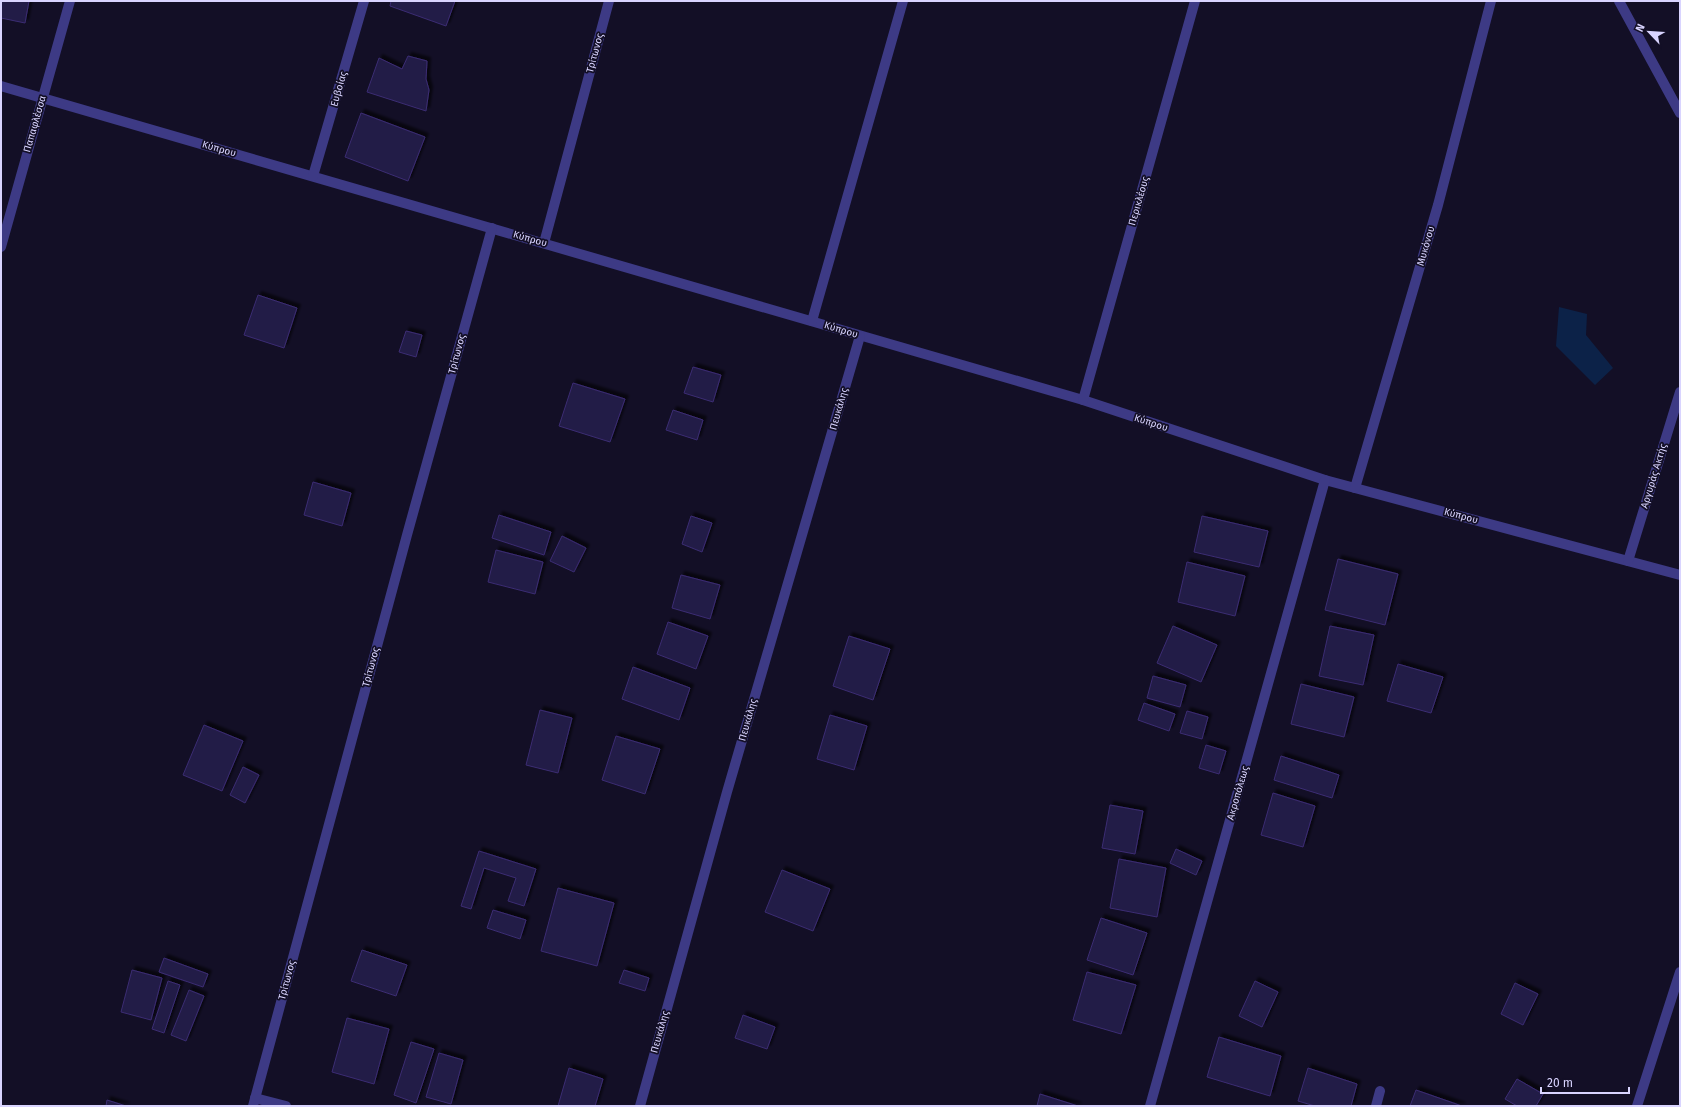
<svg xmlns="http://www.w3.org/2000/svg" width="1681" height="1107" viewBox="0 0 1681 1107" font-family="'Fira Sans',sans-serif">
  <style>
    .water { fill: #0c2248 }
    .building { fill: #241b47; stroke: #3b2d73; filter: url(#shadow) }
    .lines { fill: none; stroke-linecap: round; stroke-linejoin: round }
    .minor { stroke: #3d3a85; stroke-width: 10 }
    .labels { text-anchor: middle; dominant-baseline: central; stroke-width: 3.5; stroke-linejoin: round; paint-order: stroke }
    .street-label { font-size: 10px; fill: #d9d4ff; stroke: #130f26 }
  </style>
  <defs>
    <filter id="shadow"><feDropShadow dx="3.5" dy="-3.5" stdDeviation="1" flood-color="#0009"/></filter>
  </defs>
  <rect width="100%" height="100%" fill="#130f26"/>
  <polygon class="water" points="1559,307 1587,314 1586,335 1613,368 1595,385 1556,346"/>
  <g class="building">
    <polygon points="1,1 29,1 25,23 1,18"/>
    <polygon points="391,1 455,1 446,26 390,6"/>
    <polygon points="408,56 427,61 426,79 429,90 426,111 367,92 379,58 402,69"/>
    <polygon points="361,113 425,137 408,181 345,157"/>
    <polygon points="258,295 297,308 284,348 244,335"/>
    <polygon points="406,331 422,335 416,357 399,352"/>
    <polygon points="693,367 721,375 713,402 684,393"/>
    <polygon points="573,383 625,399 610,442 559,426"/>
    <polygon points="673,410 703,420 697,440 666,430"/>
    <polygon points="313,482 351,493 342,526 304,515"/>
    <polygon points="499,515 551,532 544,555 492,538"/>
    <polygon points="691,516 712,523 702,552 682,544"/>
    <polygon points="1202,516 1268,531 1259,567 1194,552"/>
    <polygon points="562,536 586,548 574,572 550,561"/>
    <polygon points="496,550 543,562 535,594 488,582"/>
    <polygon points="1338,559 1398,574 1385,625 1325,610"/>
    <polygon points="1187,562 1245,576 1235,616 1178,602"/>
    <polygon points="681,575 720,585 710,619 672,608"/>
    <polygon points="668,622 708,636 696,669 657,654"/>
    <polygon points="1173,626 1217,645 1201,682 1157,663"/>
    <polygon points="1330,626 1374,635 1363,685 1319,676"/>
    <polygon points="849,636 890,649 873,700 833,686"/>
    <polygon points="1398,664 1443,677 1431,713 1387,701"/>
    <polygon points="633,667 690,688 679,720 622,699"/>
    <polygon points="1153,676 1186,685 1180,707 1147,698"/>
    <polygon points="1301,684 1354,697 1344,737 1291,724"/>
    <polygon points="1144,703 1175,714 1169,731 1138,720"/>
    <polygon points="540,710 572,718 558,773 526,765"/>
    <polygon points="1187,711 1208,717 1202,739 1180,733"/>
    <polygon points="830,715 867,726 854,770 817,759"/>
    <polygon points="204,725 243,741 222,791 183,775"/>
    <polygon points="616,736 660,749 645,794 602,780"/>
    <polygon points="1206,745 1226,751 1219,774 1199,768"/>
    <polygon points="1281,756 1339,775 1332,798 1274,780"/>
    <polygon points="243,767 259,775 245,803 230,795"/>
    <polygon points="1273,793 1315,806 1303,847 1261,835"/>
    <polygon points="1110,805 1143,811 1135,854 1102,848"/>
    <polygon points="1176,849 1202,861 1196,875 1170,863"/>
    <polygon points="479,851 536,869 524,906 508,901 516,878 484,868 471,909 461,906"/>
    <polygon points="1119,859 1166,868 1157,917 1110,908"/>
    <polygon points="782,870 830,889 813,931 765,912"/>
    <polygon points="558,888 614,903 597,966 541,951"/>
    <polygon points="493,910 526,920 520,939 487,928"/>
    <polygon points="1101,918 1147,933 1133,975 1087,960"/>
    <polygon points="362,950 407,965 396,996 351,981"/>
    <polygon points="164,958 208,974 203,987 159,972"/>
    <polygon points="132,970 162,978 151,1020 121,1012"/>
    <polygon points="624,970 649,978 645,991 619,983"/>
    <polygon points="1087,972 1136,985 1121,1034 1073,1020"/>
    <polygon points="168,981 180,985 164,1033 152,1029"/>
    <polygon points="1255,981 1278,992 1262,1027 1239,1016"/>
    <polygon points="1515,983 1538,994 1523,1025 1501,1014"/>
    <polygon points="189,990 204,996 186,1041 171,1035"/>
    <polygon points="743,1015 775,1027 767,1049 735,1038"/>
    <polygon points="347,1018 389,1029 374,1084 332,1072"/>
    <polygon points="1219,1037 1281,1056 1270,1096 1207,1077"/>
    <polygon points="411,1042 434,1049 416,1103 394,1095"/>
    <polygon points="439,1053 463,1060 451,1104 426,1097"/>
    <polygon points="569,1068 603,1079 595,1106 558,1106"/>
    <polygon points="1308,1068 1357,1084 1351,1106 1315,1106 1298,1101"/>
    <polygon points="1517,1079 1543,1094 1536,1106 1517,1106 1505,1099"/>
    <polygon points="1416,1090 1462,1106 1410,1106"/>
    <polygon points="1040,1094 1078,1106 1037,1106"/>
    <polygon points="107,1100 126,1106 106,1106"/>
  </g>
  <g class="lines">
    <g class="minor">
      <polyline points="1619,1 1680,113"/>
      <polyline points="1,86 1083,400 1325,480 1680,575"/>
      <polyline points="313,176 364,1"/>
      <polyline points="544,243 609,1"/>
      <polyline points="1,247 70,1"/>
      <polyline points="812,321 903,1"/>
      <polyline points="1083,400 1195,1"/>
      <polyline points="1355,488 1438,205 1491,1"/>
      <polyline points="1628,561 1680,392"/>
      <polyline points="255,1098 286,1106"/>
      <polyline points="253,1106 407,535 492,228"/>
      <polyline points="640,1106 727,792 860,336"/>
      <polyline points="1150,1106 1325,480"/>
      <polyline points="1376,1106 1380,1091"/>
      <polyline points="1637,1106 1680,972"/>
    </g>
  </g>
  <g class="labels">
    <g class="street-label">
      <text transform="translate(595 53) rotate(-75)">Τρίτωνος</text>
      <text transform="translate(339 89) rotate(-74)">Ευβοίας</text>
      <text transform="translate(35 124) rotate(-74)">Παπαφλέσσα</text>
      <text transform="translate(219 149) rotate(16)">Κύπρου</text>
      <text transform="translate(1139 201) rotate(-74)">Περικλέους</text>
      <text transform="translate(530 239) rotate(16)">Κύπρου</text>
      <text transform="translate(1426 246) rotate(-74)">Μυκόνου</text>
      <text transform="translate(841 330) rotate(17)">Κύπρου</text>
      <text transform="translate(457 354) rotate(-75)">Τρίτωνος</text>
      <text transform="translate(839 409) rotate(-74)">Πευκάλης</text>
      <text transform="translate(1151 423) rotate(18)">Κύπρου</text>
      <text transform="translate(1654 476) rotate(-73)">Αργυράς Ακτής</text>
      <text transform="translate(1461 516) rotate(15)">Κύπρου</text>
      <text transform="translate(371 667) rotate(-75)">Τρίτωνος</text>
      <text transform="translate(748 720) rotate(-74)">Πευκάλης</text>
      <text transform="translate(1238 793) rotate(-74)">Ακροπόλεως</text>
      <text transform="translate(287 980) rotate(-75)">Τρίτωνος</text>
      <text transform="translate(660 1032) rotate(-74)">Πευκάλης</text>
    </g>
  </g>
  <rect width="1681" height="1107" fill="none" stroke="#d9d4ff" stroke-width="4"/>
  <g transform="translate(1649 32) rotate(295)" stroke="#130f26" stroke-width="3" paint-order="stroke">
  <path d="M0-3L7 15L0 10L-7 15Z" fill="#d9d4ff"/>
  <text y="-6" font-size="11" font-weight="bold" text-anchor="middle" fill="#d9d4ff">N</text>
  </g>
  <path d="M1541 1087v6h88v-6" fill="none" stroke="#d9d4ff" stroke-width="2"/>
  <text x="1547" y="1087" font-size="12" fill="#d9d4ff" stroke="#130f26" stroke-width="3" paint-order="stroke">20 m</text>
</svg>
